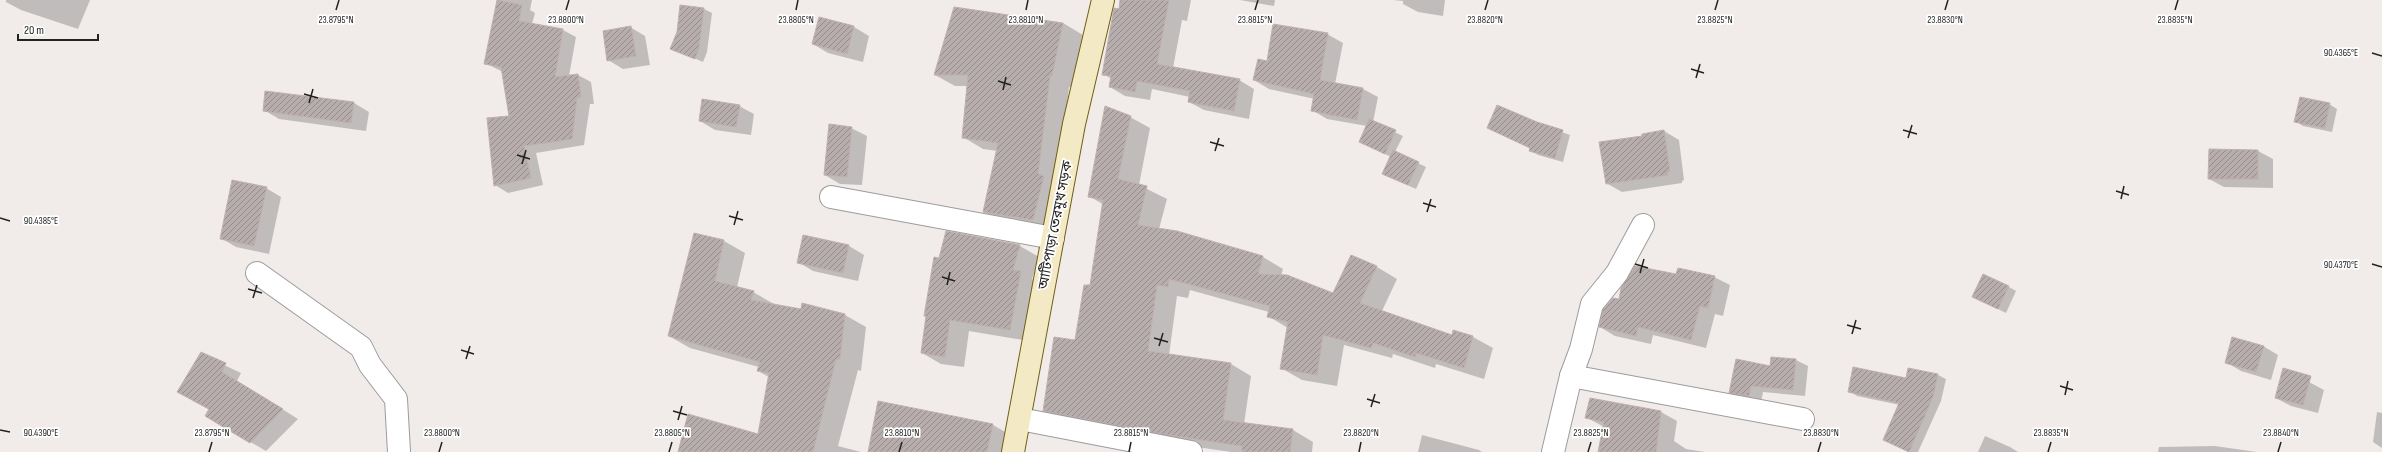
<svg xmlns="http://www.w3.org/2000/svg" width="2382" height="452" viewBox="0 0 2382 452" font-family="'Sofia Sans Condensed','Noto Sans Bengali',sans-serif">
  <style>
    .shadow { fill: #0003 }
    .building { fill: url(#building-hatch); stroke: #c1b0ad }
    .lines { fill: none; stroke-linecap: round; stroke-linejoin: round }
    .street-casing { stroke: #9c9c9c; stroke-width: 24 }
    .secondary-casing { stroke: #6f6012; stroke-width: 24 }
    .street { stroke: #fff; stroke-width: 22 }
    .secondary { stroke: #f4e9c5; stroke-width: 22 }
    .ticks { fill: none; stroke: #222; stroke-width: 1.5 }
    .labels { text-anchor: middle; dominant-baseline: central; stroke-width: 3.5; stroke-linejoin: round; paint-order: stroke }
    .street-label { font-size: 14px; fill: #222; stroke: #fff }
    .ticks-label { font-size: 10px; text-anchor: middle; fill: #222; stroke: #fff; stroke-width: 3.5; stroke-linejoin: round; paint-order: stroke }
  </style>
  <defs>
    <pattern id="building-hatch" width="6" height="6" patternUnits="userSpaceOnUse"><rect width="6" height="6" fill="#b6adac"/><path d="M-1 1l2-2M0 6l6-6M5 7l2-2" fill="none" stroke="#948c8c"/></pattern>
  </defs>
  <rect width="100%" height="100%" fill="#f1ecea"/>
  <g class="shadow">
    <polygon points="6,0 90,0 78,29 21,10 6,2"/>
    <polygon points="498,0 532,0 530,10 535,13 532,24 563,30 576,37 569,76 578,75 591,82 594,104 590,104 584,145 536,153 543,185 508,193 495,185 510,117 503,72 485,63"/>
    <polygon points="1121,0 1191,0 1187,21 1182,20 1173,68 1239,80 1254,89 1249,119 1204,110 1189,102 1190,97 1152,89 1150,100 1125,96 1110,87 1112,79 1103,74"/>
    <polygon points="1240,0 1275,0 1274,6"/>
    <polygon points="1393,0 1445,0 1443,16 1418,12 1403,4 1403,1"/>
    <polygon points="681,6 704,9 712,13 707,52 703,62 671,48 678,32"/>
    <polygon points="955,8 1063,23 1083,35 1071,87 1069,87 1053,231 1004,223 984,212 998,151 983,149 963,137 968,86 955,86 935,75"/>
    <polygon points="820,18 854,27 869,36 863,62 828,53 813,44"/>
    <polygon points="630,27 645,36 650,65 623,69 608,60"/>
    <polygon points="1327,34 1343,43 1335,84 1363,89 1378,97 1373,122 1403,136 1395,152 1426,167 1416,189 1391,178 1391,157 1360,142 1367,126 1327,119 1312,110 1315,99 1269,89 1254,80 1268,62"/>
    <polygon points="354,103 369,112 366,131 279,119 264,110"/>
    <polygon points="2329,104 2337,109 2332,132 2303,126 2295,121"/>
    <polygon points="739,106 754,114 751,135 715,130 700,121"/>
    <polygon points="1130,117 1150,128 1139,185 1167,199 1159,229 1263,257 1283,269 1281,276 1334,294 1352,256 1377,267 1397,279 1382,311 1453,336 1454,331 1473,337 1493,348 1484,379 1436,364 1435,368 1393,354 1392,358 1344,345 1337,386 1302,380 1281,368 1288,328 1268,316 1269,312 1190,290 1188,298 1177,296 1169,355 1231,364 1251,376 1244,424 1293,430 1313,442 1312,452 1231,452 1183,445 1064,422 1044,410 1076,341 1090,287 1104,205 1089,196"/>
    <polygon points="1537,123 1570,135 1563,162 1538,155 1531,151 1531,148 1488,128"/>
    <polygon points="851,128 867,136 862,185 840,184 825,175"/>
    <polygon points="1664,131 1679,140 1684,180 1682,181 1682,183 1622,192 1606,183 1644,137"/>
    <polygon points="2258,151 2273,159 2273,188 2224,187 2209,179"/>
    <polygon points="266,188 281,197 269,254 236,247 221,238"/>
    <polygon points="947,232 1020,246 1039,257 1032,279 1039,283 1029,341 969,331 964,367 941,364 922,353 927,317 925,316"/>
    <polygon points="694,234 724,241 745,253 737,287 753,292 774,304 774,306 845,315 866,327 861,371 858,370 838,446 861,452 679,452 758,435 769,377 758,371 759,367 690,348 669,336"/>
    <polygon points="849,246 864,255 858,281 813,271 798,262"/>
    <polygon points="1677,275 1714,277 1730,285 1723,316 1715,314 1706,348 1653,335 1651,344 1615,336 1600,327 1620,300"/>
    <polygon points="2009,287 2016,291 2006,313 1973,297"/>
    <polygon points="2263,346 2278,355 2271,380 2241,371 2226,362"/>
    <polygon points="201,354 241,373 237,381 298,419 266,451 206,416 210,410 193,401"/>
    <polygon points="1772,358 1796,360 1808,366 1805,396 1763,392 1761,402 1742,399 1730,392 1771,367"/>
    <polygon points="1938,375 1946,379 1941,401 1918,452 1909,452 1884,440 1900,405 1857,396 1849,391"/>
    <polygon points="2309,382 2324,390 2318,413 2291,406 2276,398"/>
    <polygon points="1590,399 1661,412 1677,421 1674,441 1686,449 1705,452 1599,452 1604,427 1586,417"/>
    <polygon points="879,402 993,425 1014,437 1011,452 869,452"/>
    <polygon points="2377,412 2382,413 2382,448 2373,442"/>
    <polygon points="1422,435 1479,450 1482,452 1418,452"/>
    <polygon points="1985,436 2010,447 2018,452 1978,452"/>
    <polygon points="2215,446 2257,452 2158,452 2159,447"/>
  </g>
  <g class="building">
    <polygon points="497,0 522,5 519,21 563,29 555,77 578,74 581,97 577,98 572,139 524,146 531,178 494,186 487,118 509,116 501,67 484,64"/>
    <polygon points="1120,0 1169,0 1157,64 1240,79 1234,111 1188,102 1190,91 1137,81 1135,92 1109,87 1111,76 1102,75 1114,8 1119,9"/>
    <polygon points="680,5 704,8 699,48 695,59 670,49 677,32"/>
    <polygon points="954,7 1063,23 1052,76 1050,76 1038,174 1044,176 1033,220 983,212 998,143 962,138 968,75 934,75"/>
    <polygon points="819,17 854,26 847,54 812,44"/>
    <polygon points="1273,24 1328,33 1320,80 1363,88 1357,120 1311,111 1314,94 1253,80 1258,59 1267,61"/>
    <polygon points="631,26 636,56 607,61 603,31"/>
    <polygon points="265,91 354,102 351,123 263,111"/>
    <polygon points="2300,97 2330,103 2325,128 2294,122"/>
    <polygon points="702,99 740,105 736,127 699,121"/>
    <polygon points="1497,105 1537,122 1563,130 1555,158 1529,151 1530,148 1487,128"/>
    <polygon points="1105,106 1131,116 1118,179 1147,186 1138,225 1177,231 1263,256 1258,274 1287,275 1333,293 1351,255 1377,266 1360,303 1452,335 1453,330 1473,336 1464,368 1416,353 1415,357 1373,343 1371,348 1323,335 1317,375 1280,369 1288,322 1267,317 1270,306 1169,279 1168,287 1157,285 1148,351 1231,363 1223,420 1293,429 1290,452 1242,452 1242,446 1162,434 1043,411 1054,337 1075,340 1084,285 1090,285 1103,200 1088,197"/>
    <polygon points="1369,119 1396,130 1385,154 1359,142"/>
    <polygon points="829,124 852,127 847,177 824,175"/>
    <polygon points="1664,130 1670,172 1667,172 1668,175 1606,184 1599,142 1642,136 1642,134"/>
    <polygon points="2209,149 2258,150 2258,179 2208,179"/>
    <polygon points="1393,150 1419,162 1408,185 1382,174"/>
    <polygon points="232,180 267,187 254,246 220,239"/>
    <polygon points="946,231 1020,245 1013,270 1021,271 1010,330 950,320 945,357 921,353 926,316 924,316 934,257 939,258"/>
    <polygon points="694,233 724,240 715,281 754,291 751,300 801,309 802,303 845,314 840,359 836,359 813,452 678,452 688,414 758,434 769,373 757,371 760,362 668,336"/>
    <polygon points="803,235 849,245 843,273 797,263"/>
    <polygon points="1635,266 1676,274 1678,268 1715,276 1708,308 1700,306 1691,340 1638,327 1636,336 1599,327 1603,310 1613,298 1619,299 1621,288"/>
    <polygon points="1983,274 2009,286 1998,309 1972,297"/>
    <polygon points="2232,337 2264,346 2256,372 2225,363"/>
    <polygon points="201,352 226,363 222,372 283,409 250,443 205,416 209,409 177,392"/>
    <polygon points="1771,357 1796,359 1793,390 1751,386 1749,396 1729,393 1736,359 1770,366"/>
    <polygon points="1853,367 1906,378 1908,368 1938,374 1933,397 1909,452 1883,440 1899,403 1848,392"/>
    <polygon points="2283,368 2311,376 2303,405 2275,398"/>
    <polygon points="1590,398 1661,411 1656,452 1598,452 1604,422 1585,418"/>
    <polygon points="878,401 993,424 987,452 868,452"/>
  </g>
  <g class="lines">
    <g class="street-casing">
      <g id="street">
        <polyline points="831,197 1053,238"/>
        <polyline points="257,273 361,347 370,365 396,399 399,452"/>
        <polyline points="1571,376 1803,419"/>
        <polyline points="1020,419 1191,452"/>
        <polyline points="1553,452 1571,376 1581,349 1592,304 1617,273 1643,225"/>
      </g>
    </g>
    <g class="secondary-casing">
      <polyline id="secondary" points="1013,452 1074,124 1103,0"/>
    </g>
    <use href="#street" class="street"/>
    <use href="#secondary" class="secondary"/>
  </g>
  <path class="ticks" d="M336,10L339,0M566,10L569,0M796,10L798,0M1026,10L1028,0M1255,10L1258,0M1485,10L1488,0M1715,10L1718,0M1945,10L1948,0M2175,10L2178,0M2372,53L2382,56M1691,69L1704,73M1696,78L1700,64M998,81L1011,85M1003,90L1006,77M304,94L318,98M309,103L313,89M1903,130L1917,134M1908,138L1912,125M1210,142L1224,146M1215,151L1219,138M517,155L530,159M522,164L526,150M2116,191L2129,195M2121,199L2124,186M1423,203L1436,207M1427,212L1431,199M729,216L743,220M0,218L10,221M734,225L738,211M1635,264L1648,268M2372,264L2382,267M1640,273L1644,259M942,277L955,281M947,285L950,272M248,289L262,293M253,298L257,285M1847,325L1861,329M1852,334L1856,320M1154,338L1168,342M1159,346L1163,333M461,350L474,354M466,359L470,346M2060,386L2073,390M2065,395L2068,381M1367,399L1380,403M1371,407L1375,394M673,411L687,415M678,420L682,406M0,430L10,432M209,452L212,442M439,452L442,442M669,452L672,442M899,452L902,442M1129,452L1131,442M1359,452L1361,442M1588,452L1591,442M1818,452L1821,442M2048,452L2051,442M2278,452L2281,442"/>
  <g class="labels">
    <g class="street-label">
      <text transform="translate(1055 225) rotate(-79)">আটিপাড়া তেরমুখ সড়ক</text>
    </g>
  </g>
  <g class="ticks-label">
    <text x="336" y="23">23.8795°N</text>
    <text x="566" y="23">23.8800°N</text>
    <text x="796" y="23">23.8805°N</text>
    <text x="1026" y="23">23.8810°N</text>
    <text x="1255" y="23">23.8815°N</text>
    <text x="1485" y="23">23.8820°N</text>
    <text x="1715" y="23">23.8825°N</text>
    <text x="1945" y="23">23.8830°N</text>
    <text x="2175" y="23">23.8835°N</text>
    <text x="2341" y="56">90.4365°E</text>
    <text x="41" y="224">90.4385°E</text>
    <text x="2341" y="268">90.4370°E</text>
    <text x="41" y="436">90.4390°E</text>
    <text x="212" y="436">23.8795°N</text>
    <text x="442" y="436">23.8800°N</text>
    <text x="672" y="436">23.8805°N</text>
    <text x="902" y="436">23.8810°N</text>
    <text x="1361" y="436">23.8820°N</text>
    <text x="1591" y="436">23.8825°N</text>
    <text x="2051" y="436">23.8835°N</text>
    <text x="2281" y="436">23.8840°N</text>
    <text x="1131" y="436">23.8815°N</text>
    <text x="1821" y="436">23.8830°N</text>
  </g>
  <path d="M18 34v6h80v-6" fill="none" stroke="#222222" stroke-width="2"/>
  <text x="24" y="34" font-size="12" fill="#222222" stroke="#ffffff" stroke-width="3" paint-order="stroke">20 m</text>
</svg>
